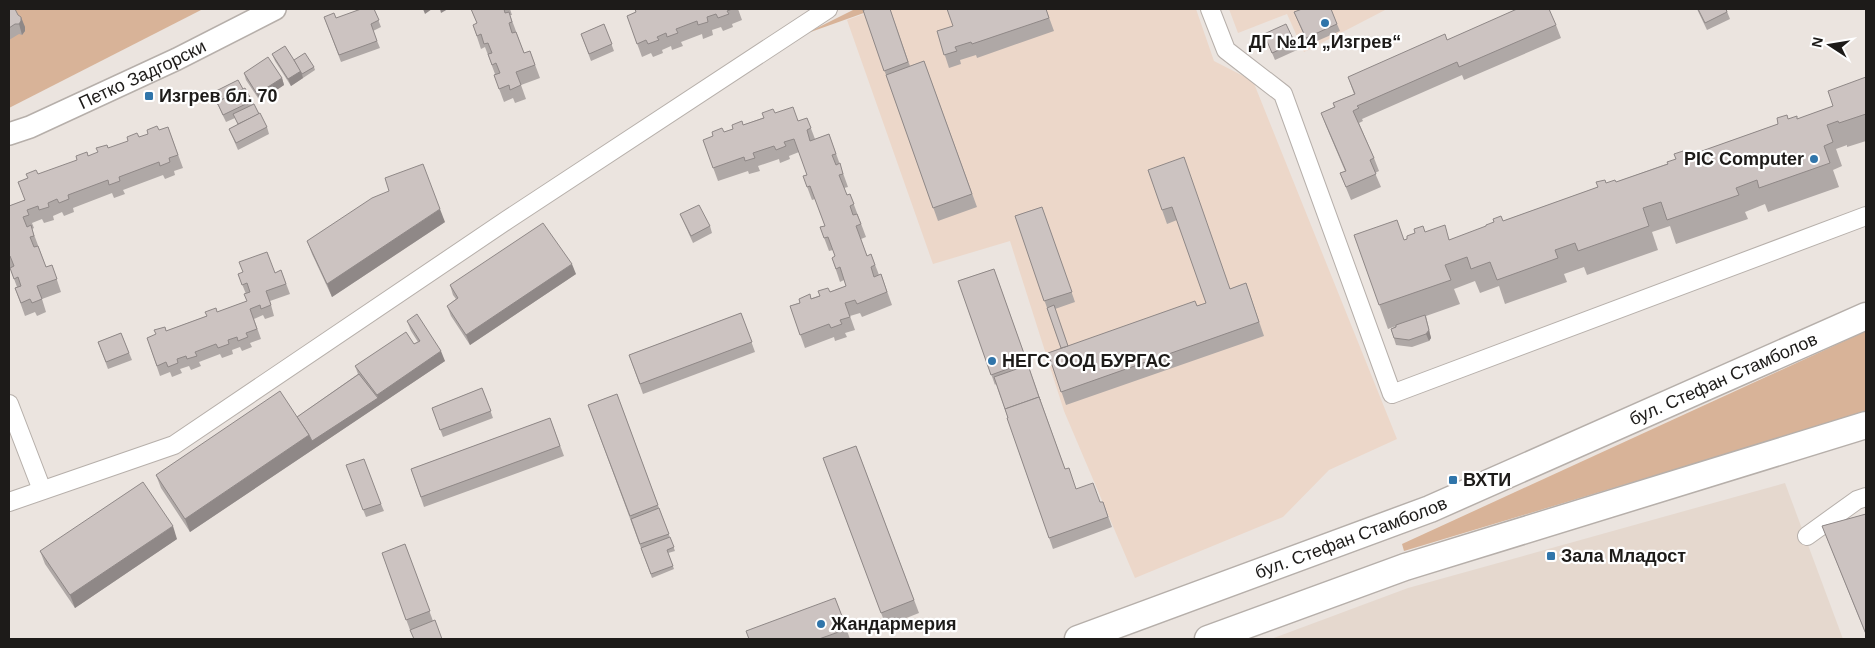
<svg xmlns="http://www.w3.org/2000/svg" width="1875" height="648" viewBox="0 0 1875 648" font-family="Helvetica,sans-serif">
  <style>
    .built { fill: #e5d8ce }
    .education { fill: #ecd7c9 }
    .green { fill: #d8b398 }
    .lines { fill: none; stroke-linecap: round; stroke-linejoin: round }
    .minor-casing { stroke: #b6afaa; stroke-width: 20 }
    .tertiary-casing { stroke: #b6afaa; stroke-width: 24 }
    .primary-casing { stroke: #b6afaa; stroke-width: 29 }
    .minor { stroke: #fff; stroke-width: 18 }
    .tertiary { stroke: #fff; stroke-width: 21 }
    .primary { stroke: #fff; stroke-width: 26 }
    .wall { fill: #afa8a6 }
    .shaded-wall { fill: #8f8887 }
    .building { fill: #ccc3c1; stroke: #8f8887 }
    .poi-dot { fill: #3075aa; stroke: #fff; stroke-width: 2 }
    .labels { text-anchor: middle; dominant-baseline: central; stroke-width: 4.5; stroke-linejoin: round; paint-order: stroke }
    .poi-label { font-size: 18px; font-weight: bold; fill: #1d1b19; stroke: #fff; text-anchor: start }
    .street-label { font-size: 18px; fill: #1d1b19; stroke: #fff }
  </style>
  <rect width="100%" height="100%" fill="#ebe4df"/>
  <polygon class="built" points="1785,483 1843,639 1271,639 1408,588"/>
  <g class="education">
    <polygon points="877,9 1196,9 1214,61 1253,81 1397,439 1329,470 1283,517 1135,578 1064,411 1010,241 933,264 847,20"/>
    <polygon points="1229,9 1387,9 1304,52 1287,14 1238,33"/>
  </g>
  <g class="green">
    <polygon points="9,9 203,9 9,108"/>
    <polygon points="855,9 875,9 805,34"/>
    <polygon points="1866,331 1866,412 1404,551 1402,544"/>
  </g>
  <g class="lines">
    <g class="minor-casing">
      <g id="minor">
        <polyline points="1210,9 1226,50 1283,94 1392,394 1866,216"/>
        <polyline points="9,404 42,490"/>
        <polyline points="9,502 174,445 507,220 828,9"/>
        <polyline points="1807,536 1857,500 1866,497"/>
      </g>
    </g>
    <g class="tertiary-casing">
      <g id="tertiary">
        <path id="s1" d="M9,134L30,127L177,59L275,9"/>
      </g>
    </g>
    <g class="primary-casing">
      <g id="primary">
        <path id="s2" d="M1078,639L1430,509L1866,316"/>
        <polyline points="1208,639 1405,567 1866,425"/>
      </g>
    </g>
    <use href="#minor" class="minor"/>
    <use href="#tertiary" class="tertiary"/>
    <use href="#primary" class="primary"/>
  </g>
  <g class="wall">
    <polygon points="9,9 18,15 25,27 25,31 22,35 19,34 9,40"/>
    <polygon points="374,9 381,27 373,31 380,48 341,62 324,17 336,18"/>
    <polygon points="471,9 510,9 512,15 510,15 524,53 530,51 540,78 521,85 526,99 515,103 513,98 504,102 494,75 495,74 485,47 481,49 473,25 477,23"/>
    <polygon points="635,9 738,9 742,20 732,24 733,27 723,31 721,27 712,30 713,35 703,39 702,34 681,42 683,46 672,50 671,46 662,50 663,53 653,57 651,53 642,57 627,16 636,12"/>
    <polygon points="890,9 910,66 924,61 977,207 938,221 886,75 863,10"/>
    <polygon points="1046,9 1054,31 977,58 976,55 960,60 961,64 949,68 937,31"/>
    <polygon points="1697,9 1726,9 1730,19 1707,30"/>
    <polygon points="1294,12 1337,24 1340,31 1308,45"/>
    <polygon points="604,24 614,51 591,61 581,34"/>
    <polygon points="1556,25 1561,38 1464,80 1462,75 1362,119 1363,121 1359,123 1374,158 1379,171 1375,173 1381,187 1351,200 1340,173 1345,171 1326,126 1321,113 1334,107 1333,103 1354,94 1348,77 1447,40"/>
    <polygon points="1264,34 1295,43 1297,50 1275,60"/>
    <polygon points="272,54 314,67 315,70 291,86 275,61"/>
    <polygon points="244,73 282,78 284,85 260,101 246,80"/>
    <polygon points="1866,77 1866,141 1847,147 1847,145 1836,149 1842,166 1833,170 1839,187 1768,212 1765,204 1745,212 1748,219 1676,244 1670,226 1652,232 1658,250 1587,275 1584,267 1564,274 1567,282 1505,304 1499,286 1480,293 1475,281 1454,289 1460,304 1426,316 1431,338 1429,341 1412,347 1396,345 1391,329 1396,326 1388,329 1354,235 1404,240 1426,232 1450,240 1598,187 1606,183 1616,182 1778,124 1788,119 1798,119 1833,106"/>
    <polygon points="243,89 252,101 267,127 269,134 238,150 229,129 238,124 235,118 226,122 212,93"/>
    <polygon points="775,113 799,121 807,118 815,139 829,134 848,187 844,188 847,195 850,194 866,237 861,239 867,256 871,254 879,275 881,274 892,305 862,317 860,313 850,316 855,330 845,333 847,337 835,341 834,337 805,348 790,306 846,286 844,280 840,282 832,258 835,256 833,250 829,251 820,227 825,226 815,199 812,200 803,176 807,175 799,152 789,156 790,159 780,163 779,159 758,166 760,171 749,174 748,171 718,181 703,140"/>
    <polygon points="168,127 183,168 174,171 175,175 165,179 163,175 123,190 125,194 114,198 112,193 73,208 74,212 64,216 62,212 53,216 54,220 44,223 42,219 32,223 34,228 32,229 46,267 52,265 61,292 42,299 46,312 37,316 35,312 25,316 15,288 17,287 9,265 9,206 25,200 89,156"/>
    <polygon points="1148,170 1230,289 1246,283 1264,336 1066,405 1048,353 1061,348 1015,216 1042,207 1075,302 1055,309 1068,346 1206,303 1177,220 1167,224"/>
    <polygon points="680,214 710,226 712,233 693,243"/>
    <polygon points="445,222 332,297 312,254 307,241"/>
    <polygon points="994,269 1065,469 1076,489 1100,502 1103,502 1112,527 1053,549 1007,418 1008,418 996,384 995,385 958,281"/>
    <polygon points="281,270 290,294 270,301 274,316 265,319 263,315 254,319 261,339 250,343 252,347 242,351 240,347 232,350 233,354 222,358 220,354 199,362 201,366 191,370 189,366 180,369 182,373 172,377 170,372 160,376 147,338 247,301 246,294 238,274 275,273"/>
    <polygon points="576,274 470,345 451,316 447,306 456,299 453,295 450,285"/>
    <polygon points="741,313 755,352 643,394 629,355"/>
    <polygon points="407,321 445,361 190,532 161,488 156,475 297,417 358,374 355,366 418,342 411,331"/>
    <polygon points="121,333 132,360 108,369 98,342"/>
    <polygon points="482,388 493,418 443,437 432,408"/>
    <polygon points="617,394 675,551 668,553 674,569 652,578 588,405"/>
    <polygon points="550,418 564,456 424,507 411,469"/>
    <polygon points="856,446 919,613 886,626 823,458"/>
    <polygon points="346,465 381,504 384,511 366,517"/>
    <polygon points="1866,514 1866,635 1822,526"/>
    <polygon points="177,539 75,608 45,564 40,551"/>
    <polygon points="405,544 433,621 410,630 382,553"/>
    <polygon points="835,598 850,639 749,639"/>
  </g>
  <g class="shaded-wall">
    <polygon points="423,9 432,9 425,14"/>
    <polygon points="440,9 448,9 441,13"/>
    <polygon points="21,17 25,27 25,31 22,35 19,24"/>
    <polygon points="301,71 303,78 291,86 288,79"/>
    <polygon points="282,78 284,85 260,101 257,94"/>
    <polygon points="440,209 445,222 332,297 327,284"/>
    <polygon points="572,264 576,274 470,345 466,335"/>
    <polygon points="1425,315 1431,338 1429,341 1426,334"/>
    <polygon points="441,351 445,361 190,532 185,519 309,435 378,398 377,395"/>
    <polygon points="173,526 177,539 75,608 70,595"/>
  </g>
  <g class="building">
    <polygon points="9,9 15,9 18,15 21,17 21,21 19,24 15,24 9,28"/>
    <polygon points="361,9 374,9 379,20 371,24 377,41 339,55 324,17 334,13 336,18"/>
    <polygon points="471,9 504,9 505,13 509,12 512,22 509,23 512,33 516,32 524,53 530,51 535,65 516,72 521,85 510,90 509,85 499,89 494,75 500,73 496,63 492,65 488,54 492,53 488,43 484,44 481,34 477,36 473,25 477,23"/>
    <polygon points="635,9 732,9 727,11 729,14 718,18 716,14 707,17 708,22 698,25 697,21 676,29 678,33 667,37 666,33 657,37 659,40 648,44 646,40 637,44 627,16 636,12"/>
    <polygon points="868,9 890,9 908,62 884,71 863,10"/>
    <polygon points="947,9 1046,9 1049,18 972,44 971,42 955,47 957,51 944,55 937,31 953,26"/>
    <polygon points="1302,9 1331,9 1337,24 1306,38 1294,12"/>
    <polygon points="1517,9 1549,9 1556,25 1459,67 1457,62 1357,106 1359,108 1353,111 1374,158 1370,160 1376,174 1346,187 1340,173 1346,171 1321,113 1335,107 1333,103 1355,94 1348,77 1445,34 1447,40"/>
    <polygon points="1698,9 1726,9 1727,12 1705,23"/>
    <polygon points="604,24 612,44 589,54 581,34"/>
    <polygon points="1286,24 1295,43 1272,53 1264,34"/>
    <polygon points="285,46 301,71 288,79 272,54"/>
    <polygon points="305,53 314,67 302,74 294,60"/>
    <polygon points="268,57 282,78 257,94 244,73"/>
    <polygon points="924,61 972,194 933,208 886,75"/>
    <polygon points="1866,77 1866,114 1839,123 1838,121 1827,125 1833,142 1824,146 1830,163 1759,188 1757,180 1736,188 1739,195 1667,220 1661,202 1643,208 1649,226 1578,251 1575,243 1555,250 1558,258 1497,280 1490,262 1471,269 1467,257 1445,265 1451,280 1379,305 1354,235 1397,220 1404,240 1407,239 1407,236 1415,233 1414,229 1423,226 1425,232 1445,225 1449,240 1486,226 1486,225 1494,222 1493,219 1501,216 1503,221 1598,187 1596,182 1605,180 1606,183 1615,180 1616,182 1668,164 1667,162 1676,159 1674,154 1683,151 1685,157 1778,124 1777,118 1787,115 1788,119 1797,116 1797,119 1833,106 1828,91"/>
    <polygon points="238,80 243,89 217,102 218,105 212,93"/>
    <polygon points="245,88 252,101 223,115 217,102"/>
    <polygon points="254,104 259,114 238,124 233,114"/>
    <polygon points="793,107 798,121 807,118 811,128 807,130 810,141 829,134 836,154 832,155 836,165 840,163 843,174 839,175 847,195 850,194 854,204 850,206 853,215 857,214 861,224 856,226 867,256 871,254 875,265 871,267 874,277 881,274 887,292 857,304 855,300 845,303 850,317 840,320 842,324 831,328 829,324 800,335 790,306 800,303 799,299 810,294 811,299 820,296 818,291 828,288 830,292 846,286 840,267 836,269 832,258 835,256 828,237 824,238 820,227 825,226 810,186 807,187 803,176 807,175 794,139 784,142 786,146 776,150 774,146 753,153 755,158 745,161 744,157 713,168 703,140 713,136 712,132 722,128 724,132 733,129 732,125 742,121 743,125 764,118 762,113 773,109 775,113"/>
    <polygon points="260,113 267,127 236,143 229,129"/>
    <polygon points="157,126 159,130 168,127 178,155 169,158 170,162 160,166 159,162 119,177 120,181 109,185 108,180 68,195 69,199 59,203 57,199 48,203 49,207 39,210 38,206 27,210 29,215 23,217 27,227 31,225 34,236 30,237 34,247 38,246 46,267 52,265 57,279 37,286 42,299 32,303 30,299 21,303 15,288 21,286 18,277 14,279 10,268 14,266 10,256 9,256 9,206 25,200 18,182 28,178 26,174 36,170 38,174 77,160 76,156 87,152 88,156 98,152 96,148 107,145 108,148 128,141 127,137 137,133 139,137 148,134 147,130"/>
    <polygon points="1184,157 1230,289 1246,283 1259,322 1061,392 1048,353 1195,301 1197,306 1206,303 1172,207 1162,210 1148,170"/>
    <polygon points="423,164 440,209 327,284 307,241 372,198 389,191 385,178"/>
    <polygon points="699,205 710,226 691,236 680,214"/>
    <polygon points="1042,207 1072,292 1044,301 1015,216"/>
    <polygon points="543,223 572,264 466,335 447,306 458,298 450,285"/>
    <polygon points="267,252 275,273 281,270 286,284 266,291 271,305 261,309 260,305 250,309 257,329 246,333 248,337 238,341 237,337 228,340 229,344 218,348 216,344 195,352 197,356 187,359 186,356 177,359 178,363 168,367 166,362 157,366 147,338 156,334 154,330 165,327 166,331 207,316 205,312 216,308 217,312 247,301 244,294 250,292 247,283 242,285 238,274 243,272 239,262"/>
    <polygon points="994,269 1027,362 991,375 958,281"/>
    <polygon points="1054,305 1068,346 1061,348 1047,308"/>
    <polygon points="741,313 752,342 640,384 629,355"/>
    <polygon points="417,314 441,351 377,395 355,366 406,332 414,344 420,341 407,321"/>
    <polygon points="1425,315 1429,330 1426,334 1409,340 1394,338 1391,329 1396,327 1396,325"/>
    <polygon points="121,333 129,353 106,362 98,342"/>
    <polygon points="1028,365 1040,400 1039,397 1005,409 994,377"/>
    <polygon points="359,374 378,398 312,441 309,435 297,417"/>
    <polygon points="482,388 491,411 440,430 432,408"/>
    <polygon points="280,391 309,435 185,519 156,475"/>
    <polygon points="617,394 658,505 630,516 588,405"/>
    <polygon points="1039,397 1065,469 1069,468 1076,489 1093,483 1100,502 1103,502 1108,517 1049,538 1007,418 1008,418 1005,409"/>
    <polygon points="550,418 560,446 421,497 411,469"/>
    <polygon points="856,446 914,600 881,613 823,458"/>
    <polygon points="364,459 381,504 363,510 346,465"/>
    <polygon points="143,482 173,526 70,595 40,551"/>
    <polygon points="659,508 669,534 640,544 631,519"/>
    <polygon points="1866,514 1866,634 1822,526"/>
    <polygon points="670,537 674,547 667,550 673,566 651,574 641,548"/>
    <polygon points="405,544 430,611 406,620 382,553"/>
    <polygon points="835,598 847,629 819,639 749,639 746,631"/>
    <polygon points="435,620 442,639 414,639 410,630"/>
  </g>
  <g class="poi-dot">
    <circle cx="1325" cy="23" r="5"/>
    <rect x="144" y="91" width="10" height="10" rx="2.5"/>
    <circle cx="1814" cy="159" r="5"/>
    <circle cx="992" cy="361" r="5"/>
    <rect x="1448" y="475" width="10" height="10" rx="2.5"/>
    <rect x="1546" y="551" width="10" height="10" rx="2.5"/>
    <circle cx="821" cy="624" r="5"/>
  </g>
  <g class="labels">
    <g class="poi-label">
      <text x="1325" y="42" text-anchor="middle">ДГ №14 „Изгрев“</text>
      <text x="159" y="96">Изгрев бл. 70</text>
      <text x="1804" y="159" text-anchor="end">PIC Computer</text>
      <text x="1002" y="361">НЕГС ООД БУРГАС</text>
      <text x="1463" y="480">ВХТИ</text>
      <text x="1561" y="556">Зала Младост</text>
      <text x="831" y="624">Жандармерия</text>
    </g>
    <g class="street-label">
      <text stroke="none"><textPath href="#s1" startOffset="146">Петко Задгорски</textPath></text>
      <text stroke="none"><textPath href="#s2" startOffset="696">бул. Стефан Стамболов</textPath></text>
      <text stroke="none"><textPath href="#s2" startOffset="291">бул. Стефан Стамболов</textPath></text>
    </g>
  </g>
  <rect width="1875" height="648" fill="none" stroke="#1d1b19" stroke-width="20"/>
  <g transform="translate(1830 45) rotate(282)" stroke="#ffffff" stroke-width="4" paint-order="stroke">
  <path d="M0-4L9 19L0 12L-9 19Z" fill="#1d1b19"/>
  <text y="-8" font-size="14" font-weight="bold" text-anchor="middle" fill="#1d1b19">N</text>
  </g>
</svg>
